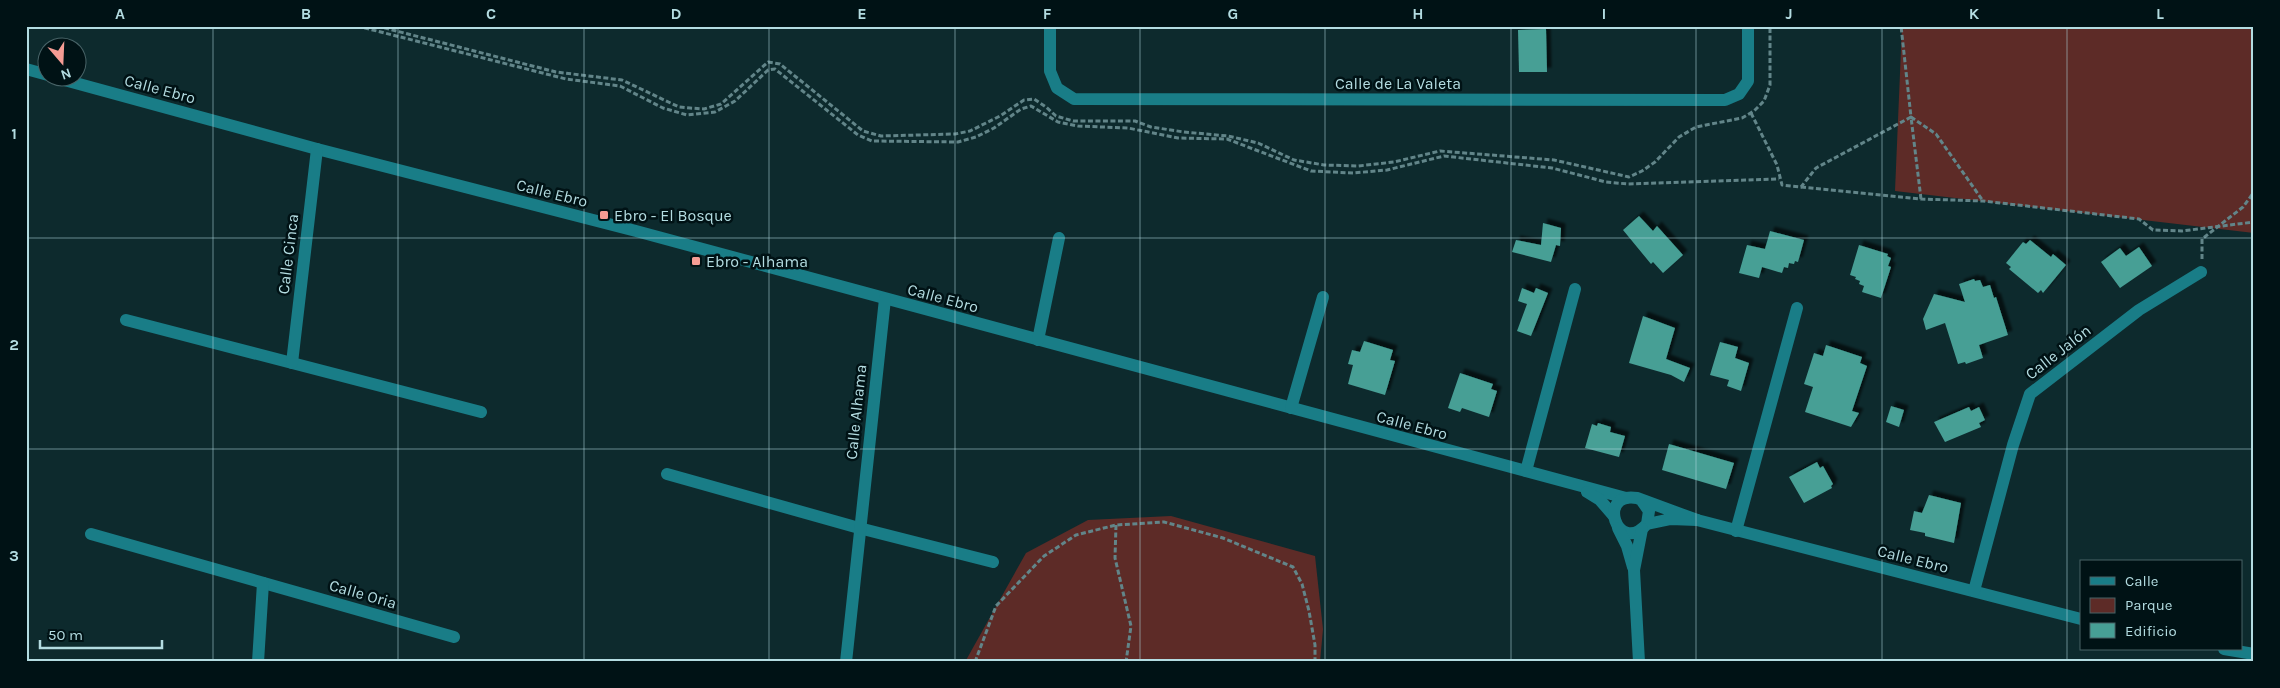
<svg xmlns="http://www.w3.org/2000/svg" width="2280" height="688" viewBox="0 0 2280 688" font-family="Karla,sans-serif">
  <style>
    .green { fill: #5d2b27 }
    .building { fill: #479f95; filter: url(#shadow) }
    .lines { fill: none; stroke-linecap: round; stroke-linejoin: round }
    .path { stroke: #628589; stroke-width: 3; stroke-dasharray: 5 2.5; stroke-linecap: butt }
    .minor { stroke: #197d87; stroke-width: 12 }
    .grid { fill: none; stroke: #b3dce1; stroke-width: 1; stroke-opacity: 0.55 }
    .poi-dot { fill: #f59c94; stroke: #001215; stroke-width: 2 }
    .labels { text-anchor: middle; dominant-baseline: central; stroke-width: 5; stroke-linejoin: round; paint-order: stroke }
    .street-label { font-size: 16px; fill: #b3dce1; stroke: #001215 }
    .poi-label { font-size: 16px; fill: #b3dce1; stroke: #001215; text-anchor: start }
    .neatline { fill: none; stroke: #b3dce1; stroke-width: 2 }
    .grid-label { font-size: 16px; text-anchor: middle; font-weight: bold; fill: #b3dce1 }
  </style>
  <defs>
    <filter id="shadow"><feDropShadow dx="4.5" dy="-4.5" stdDeviation="1" flood-color="#0009"/></filter>
  </defs>
  <rect width="100%" height="100%" fill="#0d2a2d"/>
  <g class="green">
    <polygon points="1902,26 2254,26 2254,233 1895,191"/>
    <polygon points="1171,516 1315,556 1323,629 1320,662 965,662 1026,553 1088,520"/>
  </g>
  <g class="building">
    <polygon points="1546,29 1547,72 1519,72 1518,30"/>
    <polygon points="1639,216 1653,231 1657,226 1683,255 1663,273 1653,262 1651,264 1623,230"/>
    <polygon points="1543,223 1561,228 1560,246 1556,245 1551,262 1512,252 1516,240 1541,245"/>
    <polygon points="1770,231 1804,240 1798,262 1795,261 1794,264 1789,263 1788,268 1784,267 1782,273 1762,267 1759,278 1739,273 1747,245 1765,249"/>
    <polygon points="2030,240 2051,257 2053,254 2066,265 2043,293 2041,290 2038,293 2009,269 2011,267 2006,263 2023,242 2026,244"/>
    <polygon points="1859,245 1888,254 1887,256 1891,258 1888,266 1891,267 1881,298 1862,292 1864,286 1859,284 1860,281 1855,279 1856,277 1850,275"/>
    <polygon points="2139,247 2152,266 2120,288 2101,262 2120,248 2126,256"/>
    <polygon points="1974,279 1975,281 1980,280 1983,287 1990,285 1994,298 1996,297 2008,335 1979,345 1983,358 1966,364 1965,362 1958,364 1945,323 1926,330 1923,319 1934,294 1965,302 1959,284"/>
    <polygon points="1522,288 1534,293 1536,288 1548,293 1531,336 1517,331 1527,304 1518,301"/>
    <polygon points="1643,316 1675,328 1666,359 1690,368 1684,382 1671,375 1629,363"/>
    <polygon points="1364,341 1393,350 1390,360 1395,361 1385,395 1348,384 1353,365 1348,364 1352,350 1360,352"/>
    <polygon points="1720,342 1738,347 1735,358 1749,363 1741,391 1727,386 1729,380 1710,375"/>
    <polygon points="1826,345 1862,357 1860,363 1867,366 1852,411 1859,413 1851,427 1805,412 1813,387 1804,384 1814,353 1823,356"/>
    <polygon points="1460,373 1493,384 1491,389 1497,391 1489,417 1462,408 1460,412 1448,408"/>
    <polygon points="1891,406 1904,410 1899,427 1886,422"/>
    <polygon points="1969,407 1971,411 1979,407 1985,420 1979,423 1981,427 1945,442 1934,422"/>
    <polygon points="1598,423 1611,427 1610,432 1625,436 1619,457 1585,448 1592,424 1597,426"/>
    <polygon points="1669,444 1734,463 1726,489 1662,470"/>
    <polygon points="1817,462 1820,468 1823,466 1833,484 1831,486 1832,488 1804,503 1789,477"/>
    <polygon points="1929,495 1961,503 1954,543 1925,536 1925,533 1910,530 1914,511 1922,513"/>
  </g>
  <g class="lines">
    <g class="path">
      <polyline points="357,26 566,79 620,86 663,108 687,115 715,112 735,101 768,70 775,69 858,135 872,141 958,142 976,137 994,128 1021,109 1031,106 1058,122 1078,126 1128,128 1178,138 1227,139 1311,171 1353,173 1387,170 1444,156 1552,168 1606,182 1628,184 1779,179"/>
      <polyline points="377,26 556,72 622,80 679,107 690,108 704,109 721,104 768,62 780,64 863,131 881,136 955,134 970,131 1000,116 1024,100 1034,99 1046,107 1056,116 1073,121 1135,121 1151,127 1184,132 1228,136 1258,143 1294,160 1324,165 1358,166 1394,162 1440,151 1554,160 1629,177 1642,171 1655,162 1679,137 1696,127 1742,118 1754,111 1764,101 1770,85 1770,26"/>
      <polyline points="1751,113 1777,165 1782,185 1801,187 1816,168 1911,117 1901,26"/>
      <polyline points="1801,187 1921,199 1983,201 2139,219 2153,230 2182,231 2254,222"/>
      <polyline points="1921,199 1911,117 1936,134 1983,201"/>
      <polyline points="2202,259 2202,239 2243,207 2254,192"/>
      <polyline points="1116,525 1115,558 1131,626 1126,662"/>
      <polyline points="975,662 996,606 1044,556 1076,535 1116,525 1164,522 1223,538 1293,567 1302,584 1309,611 1315,645 1315,662"/>
    </g>
    <g class="minor">
      <polyline points="1050,26 1050,71 1057,88 1074,99 1725,100 1739,94 1748,81 1748,26"/>
      <polyline points="26,69 48,75"/>
      <polyline points="57,78 317,149 636,231 1626,498"/>
      <polyline points="126,320 481,412"/>
      <polyline points="1038,340 1059,238"/>
      <polyline points="292,363 317,149"/>
      <polyline points="1291,408 1323,297"/>
      <polyline points="1526,471 1575,289"/>
      <polyline points="667,474 859,528 993,562"/>
      <polyline points="1587,492 1600,500 1613,515"/>
      <path d="M1642,501L1649,511L1647,524C1617,557 1596,491 1637,498L1697,520L1671,519L1647,524"/>
      <polyline points="1697,520 2081,619"/>
      <polyline points="1618,528 1627,546 1633,567"/>
      <polyline points="1736,531 1797,308"/>
      <polyline points="91,534 454,637"/>
      <polyline points="1974,591 2013,445 2030,394 2139,310 2201,272"/>
      <polyline points="2224,649 2254,654"/>
      <polyline points="258,662 263,583"/>
      <polyline points="846,662 885,299"/>
      <polyline points="1639,662 1634,570 1642,529"/>
    </g>
  </g>
  <path class="grid" d="M213,26V662M398,26V662M584,26V662M769,26V662M955,26V662M1140,26V662M1325,26V662M1511,26V662M1696,26V662M1882,26V662M2067,26V662M26,238H2254M26,449H2254"/>
  <g class="poi-dot">
    <rect x="599" y="210" width="10" height="10" rx="2.5"/>
    <rect x="691" y="256" width="10" height="10" rx="2.5"/>
  </g>
  <g class="labels">
    <g class="street-label">
      <text x="1398" y="83">Calle de La Valeta</text>
      <text transform="translate(160 89) rotate(15)">Calle Ebro</text>
      <text transform="translate(552 193) rotate(14)">Calle Ebro</text>
      <text transform="translate(288 254) rotate(-83)">Calle Cinca</text>
      <text transform="translate(943 298) rotate(15)">Calle Ebro</text>
      <text transform="translate(2058 352) rotate(-38)">Calle Jalón</text>
      <text transform="translate(856 412) rotate(-84)">Calle Alhama</text>
      <text transform="translate(1412 425) rotate(15)">Calle Ebro</text>
      <text transform="translate(1913 559) rotate(14)">Calle Ebro</text>
      <text transform="translate(363 594) rotate(16)">Calle Oria</text>
    </g>
    <g class="poi-label">
      <text x="614" y="215">Ebro - El Bosque</text>
      <text x="706" y="261">Ebro - Alhama</text>
    </g>
  </g>
  <rect width="2280" height="688" fill="none" stroke="#001215" stroke-width="55"/>
  <rect x="2080" y="560" width="162" height="90" fill="#001215" stroke="#486367"/>
  <rect x="2090" y="577" width="25" height="8" fill="#197d87" stroke="#486367"/>
  <text x="2125" y="586" font-size="15" fill="#b3dce1">Calle</text>
  <rect x="2090" y="598" width="25" height="15" fill="#5d2b27" stroke="#486367"/>
  <text x="2125" y="610" font-size="15" fill="#b3dce1">Parque</text>
  <rect x="2090" y="623" width="25" height="15" fill="#479f95" stroke="#486367"/>
  <text x="2125" y="636" font-size="15" fill="#b3dce1">Edificio</text>
  <g transform="translate(62 62) rotate(161)"><circle r="24" fill="#001215" stroke="#486367"/>
  <path d="M0-4L9 19L0 12L-9 19Z" fill="#f59c94"/>
  <text y="-8" font-size="14" font-weight="bold" text-anchor="middle" fill="#b3dce1">N</text>
  </g>
  <path d="M40 640v8h122v-8" fill="none" stroke="#b3dce1" stroke-width="2.5"/>
  <text x="48" y="640" font-size="15" fill="#b3dce1" stroke="#001215" stroke-width="4" paint-order="stroke">50 m</text>
  <rect x="28" y="28" width="2224" height="632" class="neatline"/>
  <g class="grid-label">
    <text x="120" y="19">A</text>
    <text x="306" y="19">B</text>
    <text x="491" y="19">C</text>
    <text x="676" y="19">D</text>
    <text x="862" y="19">E</text>
    <text x="1047" y="19">F</text>
    <text x="1233" y="19">G</text>
    <text x="1418" y="19">H</text>
    <text x="1604" y="19">I</text>
    <text x="1789" y="19">J</text>
    <text x="1974" y="19">K</text>
    <text x="2160" y="19">L</text>
    <text x="14" y="139">1</text>
    <text x="14" y="350">2</text>
    <text x="14" y="561">3</text>
  </g>
</svg>
